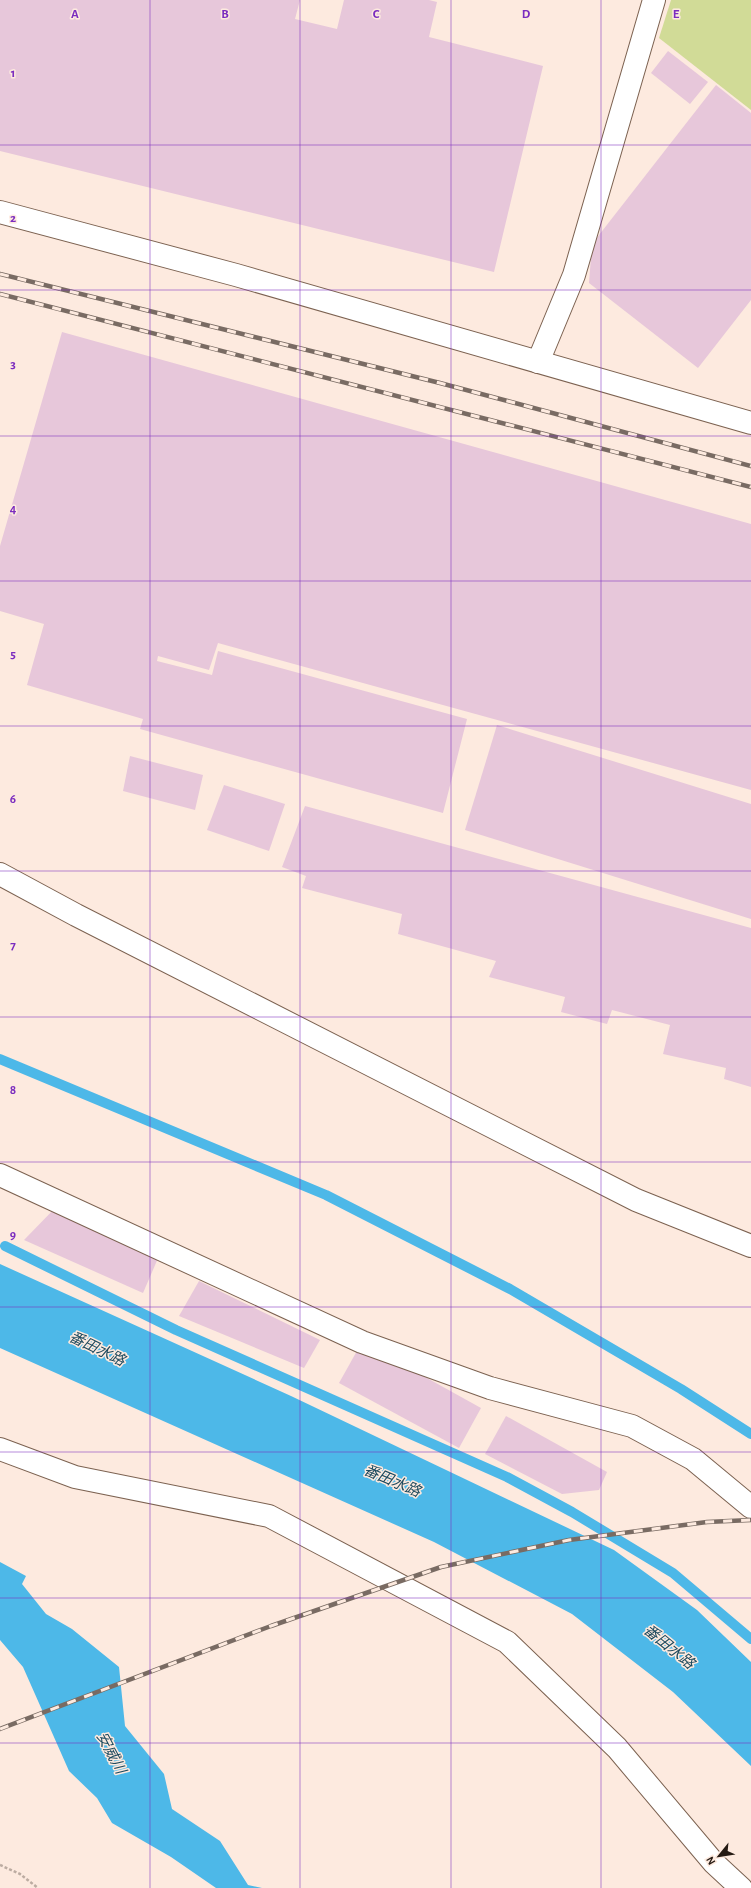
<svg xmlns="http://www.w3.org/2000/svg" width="751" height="1888" viewBox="0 0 751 1888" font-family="'Alegreya Sans','Noto Sans JP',sans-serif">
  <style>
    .green { fill: #d1db97 }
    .water { fill: #4db8e8 }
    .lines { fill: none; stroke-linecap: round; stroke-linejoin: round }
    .stream { stroke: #4db8e8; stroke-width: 10 }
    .building { fill: #e7c7da }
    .minor-casing { stroke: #7c6251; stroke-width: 24 }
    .path { stroke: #bcaca2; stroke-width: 2.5; stroke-dasharray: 3 2; stroke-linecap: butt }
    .minor { stroke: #fff; stroke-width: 22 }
    .rail-casing { stroke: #796b63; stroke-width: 4.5 }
    .rail { stroke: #fdeadf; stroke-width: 3; stroke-dasharray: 9; stroke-linecap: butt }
    .grid { fill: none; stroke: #7b2cbf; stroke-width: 1; stroke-opacity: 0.55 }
    .labels { text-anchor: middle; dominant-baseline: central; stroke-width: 3; stroke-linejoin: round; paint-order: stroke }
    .water-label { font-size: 15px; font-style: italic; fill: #1f4b5f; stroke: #fdeadf }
    .grid-label { font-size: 13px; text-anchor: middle; font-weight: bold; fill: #7b2cbf; stroke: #fdeadf; stroke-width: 3; stroke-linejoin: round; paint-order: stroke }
  </style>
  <rect width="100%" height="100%" fill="#fdeadf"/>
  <polygon class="green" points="671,0 751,0 751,110 659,38"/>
  <g class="water">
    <polygon points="0,1264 291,1396 614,1550 697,1610 751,1662 751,1766 673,1692 572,1614 434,1542 0,1348"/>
    <polygon points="0,1562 26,1576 22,1584 46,1614 72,1629 119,1667 125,1726 164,1774 172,1809 220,1841 248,1885 262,1888 216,1888 171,1857 112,1823 97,1798 69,1771 23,1667 0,1640"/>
  </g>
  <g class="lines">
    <g class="stream">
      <polyline points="0,1059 326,1195 510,1289 681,1389 751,1434"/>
      <polyline points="5,1246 176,1330 507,1477 572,1512 673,1573 751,1639"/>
    </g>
  </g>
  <g class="building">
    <polygon points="0,0 300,0 295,19 337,29 344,0 429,0 437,2 429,37 543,66 494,272 0,151"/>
    <polygon points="668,51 708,82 690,104 651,73"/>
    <polygon points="716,85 751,113 751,300 698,368 589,283 592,244"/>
    <polygon points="62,332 751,524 751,790 218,643 209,670 158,656 157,661 212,675 218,651 467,719 443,813 140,729 143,719 27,685 44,624 0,611 0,546"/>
    <polygon points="497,725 751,804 751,919 465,830"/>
    <polygon points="130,756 203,775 195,810 123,791"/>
    <polygon points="224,785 285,804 269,851 207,830"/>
    <polygon points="305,806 751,928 751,1087 724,1079 726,1068 663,1054 670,1025 612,1010 607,1024 561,1012 565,997 489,977 496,961 398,934 402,914 302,888 306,876 282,867"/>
    <polygon points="60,1203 162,1249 143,1293 24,1240"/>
    <polygon points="199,1281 320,1340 304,1368 179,1316"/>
    <polygon points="362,1342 481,1408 459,1448 339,1383"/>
    <polygon points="506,1416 607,1472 599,1490 562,1494 485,1454"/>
  </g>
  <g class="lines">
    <g class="minor-casing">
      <g id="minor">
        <polyline points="0,212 236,275 751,423"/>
        <polyline points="538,362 574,275 654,0"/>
        <polyline points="0,874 76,915 636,1200 751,1246"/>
        <polyline points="0,1175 362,1342 490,1388 632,1426 693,1459 751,1507"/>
        <polyline points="0,1449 75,1477 269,1516 507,1642 617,1748 714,1863 741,1888"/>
      </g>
    </g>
    <polyline class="path" points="0,1865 20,1874 38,1888"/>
    <use href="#minor" class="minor"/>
    <g class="rail-casing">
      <g id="rail">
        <polyline points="0,274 440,383 751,466"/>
        <polyline points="0,294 751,487"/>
        <polyline points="0,1729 271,1626 441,1567 569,1540 707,1522 751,1520"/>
      </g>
    </g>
    <use href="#rail" class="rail"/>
  </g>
  <path class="grid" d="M150,0V1888M300,0V1888M451,0V1888M601,0V1888M0,145H751M0,290H751M0,436H751M0,581H751M0,726H751M0,871H751M0,1017H751M0,1162H751M0,1307H751M0,1452H751M0,1598H751M0,1743H751"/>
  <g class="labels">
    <g class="water-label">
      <text transform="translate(97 1349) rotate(26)">番田水路</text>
      <text transform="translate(392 1481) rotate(23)">番田水路</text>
      <text transform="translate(669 1647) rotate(39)">番田水路</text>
      <text transform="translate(111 1753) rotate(62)">安威川</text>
    </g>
  </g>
  <g class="grid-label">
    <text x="75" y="18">A</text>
    <text x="225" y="18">B</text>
    <text x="376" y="18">C</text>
    <text x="526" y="18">D</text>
    <text x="676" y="18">E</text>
    <text x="13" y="77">1</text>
    <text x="13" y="222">2</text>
    <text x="13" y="368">3</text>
    <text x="13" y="513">4</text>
    <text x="13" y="658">5</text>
    <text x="13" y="803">6</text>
    <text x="13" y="949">7</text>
    <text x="13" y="1094">8</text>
    <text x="13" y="1239">9</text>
  </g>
  <g transform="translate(719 1856) rotate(240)" stroke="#fdeadf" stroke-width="3" paint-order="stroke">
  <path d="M0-3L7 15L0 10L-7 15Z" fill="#251a13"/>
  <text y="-6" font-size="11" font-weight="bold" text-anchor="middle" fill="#251a13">N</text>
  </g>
</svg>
